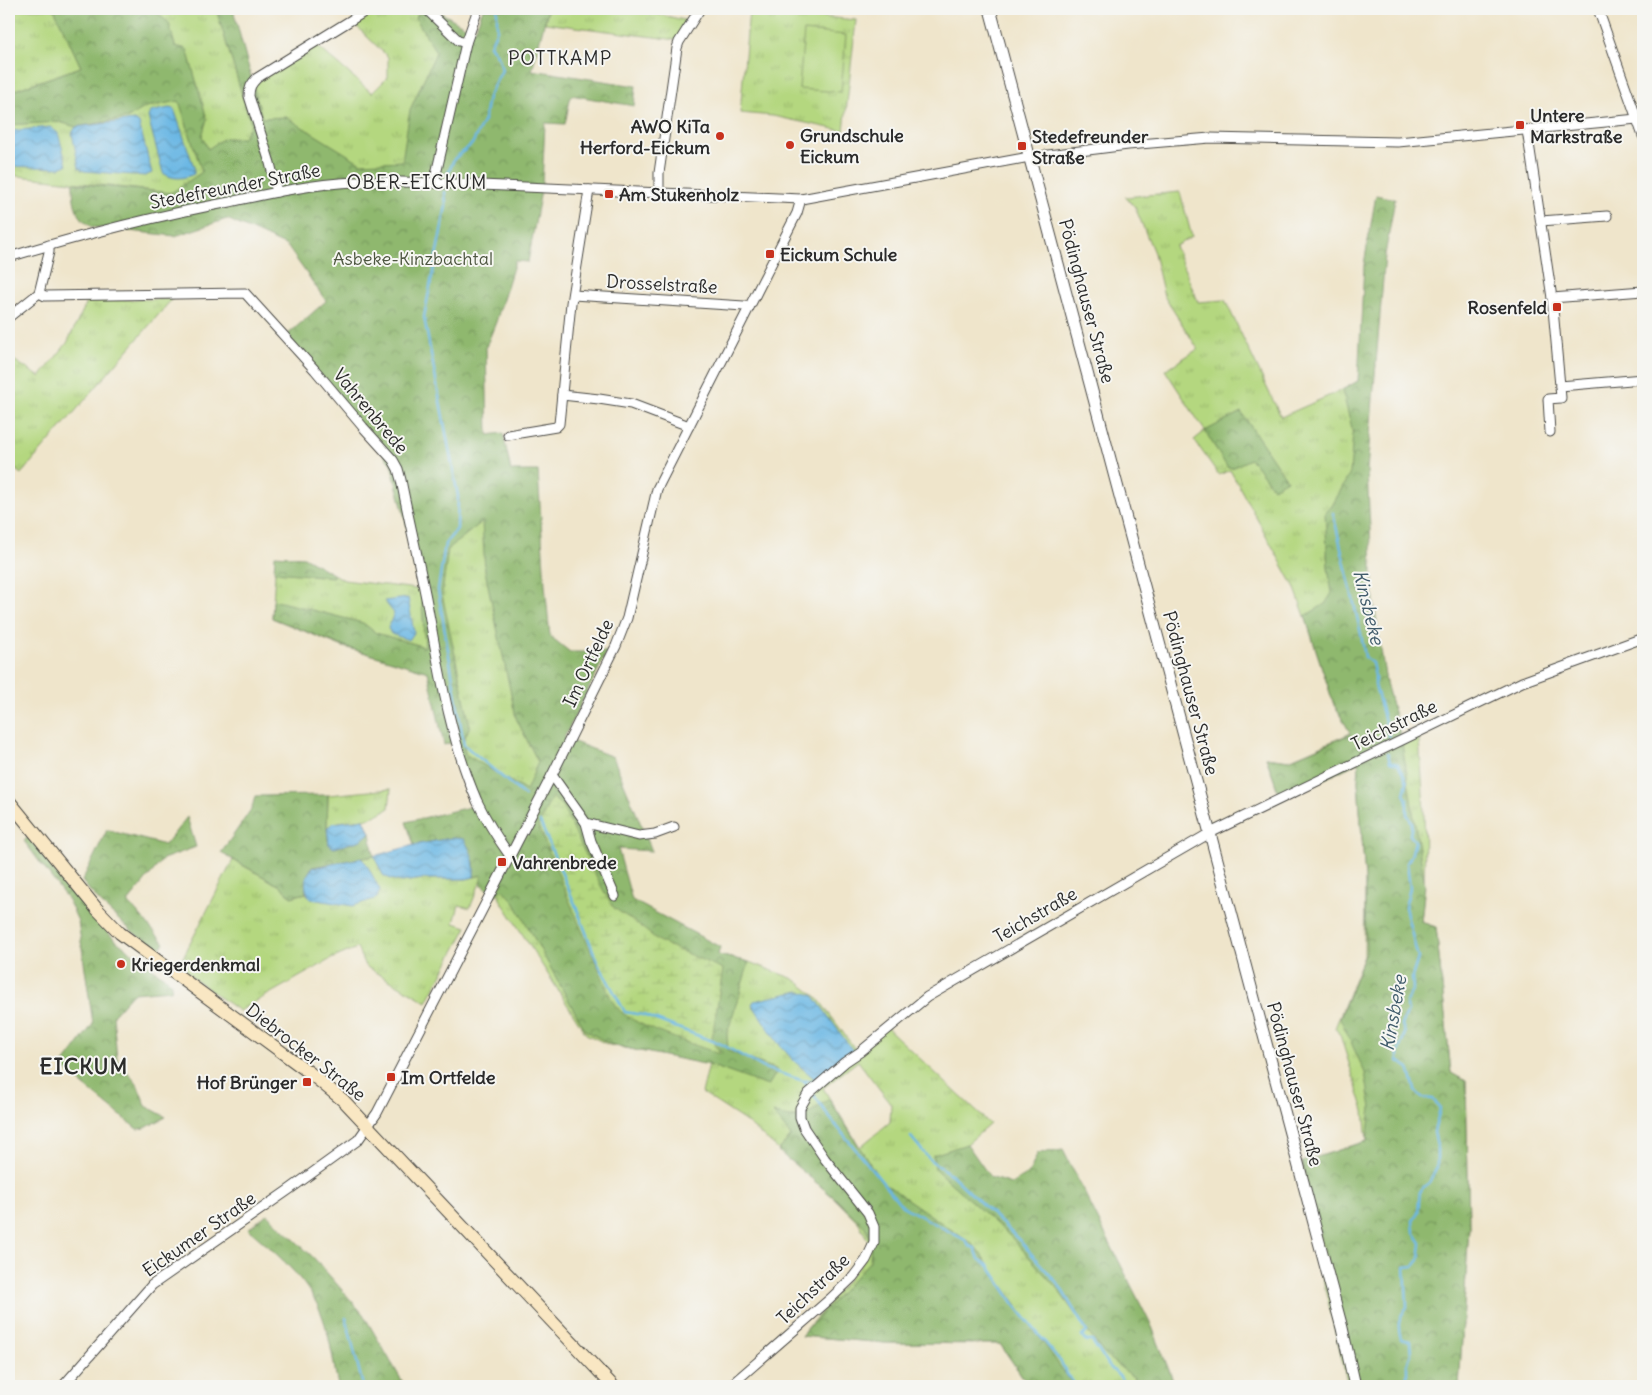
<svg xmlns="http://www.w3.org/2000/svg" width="1652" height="1395" viewBox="0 0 1652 1395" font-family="Delius,sans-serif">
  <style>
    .grass { fill: url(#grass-tufts); stroke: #708155; fill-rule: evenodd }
    .forest { fill: url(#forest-crowns); stroke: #5d724c; fill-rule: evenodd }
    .wetland { fill: url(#wetland-marsh); stroke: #708155 }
    .garden { fill: #b4d77f; stroke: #708155 }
    .water { fill: url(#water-waves); stroke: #4a7188 }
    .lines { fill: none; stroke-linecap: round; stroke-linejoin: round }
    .stream { stroke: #6ab7e4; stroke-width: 2.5 }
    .minor-casing { stroke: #484743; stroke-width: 11 }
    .tertiary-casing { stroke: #484743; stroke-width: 13 }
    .secondary-casing { stroke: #484743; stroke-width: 14 }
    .minor { stroke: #fff; stroke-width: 9 }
    .tertiary { stroke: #fff; stroke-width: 11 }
    .secondary { stroke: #f9e7c3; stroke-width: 12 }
    .poi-dot { fill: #c8321e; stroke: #f6f6f2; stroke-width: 2 }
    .labels { text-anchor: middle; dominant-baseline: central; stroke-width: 4; stroke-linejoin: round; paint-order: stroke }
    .poi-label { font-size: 18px; font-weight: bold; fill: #2b2b2b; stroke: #f6f6f2; text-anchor: start }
    .street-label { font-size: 18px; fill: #2b2b2b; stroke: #f6f6f2 }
    .park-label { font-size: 18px; fill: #4d5640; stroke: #f6f6f2 }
    .neighbourhood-label { font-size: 19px; letter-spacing: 1px; fill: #2b2b2b; stroke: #f6f6f2 }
    .water-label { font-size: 19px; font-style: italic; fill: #415c6c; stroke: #f6f6f2 }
    .district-label { font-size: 22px; font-weight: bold; letter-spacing: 1px; fill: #2b2b2b; stroke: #f6f6f2 }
  </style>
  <defs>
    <pattern id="grass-tufts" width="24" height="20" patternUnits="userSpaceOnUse" patternTransform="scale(1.25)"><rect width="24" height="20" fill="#b4d77f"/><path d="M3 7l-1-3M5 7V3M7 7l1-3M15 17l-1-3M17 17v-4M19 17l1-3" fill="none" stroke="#9bb96e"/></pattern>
    <pattern id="forest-crowns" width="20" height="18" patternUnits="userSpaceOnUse" patternTransform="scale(1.25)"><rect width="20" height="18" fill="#8fb86e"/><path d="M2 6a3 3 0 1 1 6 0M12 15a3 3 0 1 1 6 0" fill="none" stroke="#75965b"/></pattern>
    <pattern id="wetland-marsh" width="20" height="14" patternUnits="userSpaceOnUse" patternTransform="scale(1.25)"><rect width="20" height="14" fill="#b4d77f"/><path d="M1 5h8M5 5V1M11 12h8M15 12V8" fill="none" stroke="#9bb96e"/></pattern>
    <pattern id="water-waves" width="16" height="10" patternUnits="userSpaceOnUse" patternTransform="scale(1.25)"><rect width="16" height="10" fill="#6ab7e4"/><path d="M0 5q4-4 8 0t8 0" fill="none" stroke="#5795b9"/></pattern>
  </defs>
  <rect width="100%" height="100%" fill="#f6f6f2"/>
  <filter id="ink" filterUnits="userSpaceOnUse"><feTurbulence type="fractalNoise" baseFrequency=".02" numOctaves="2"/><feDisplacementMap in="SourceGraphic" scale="10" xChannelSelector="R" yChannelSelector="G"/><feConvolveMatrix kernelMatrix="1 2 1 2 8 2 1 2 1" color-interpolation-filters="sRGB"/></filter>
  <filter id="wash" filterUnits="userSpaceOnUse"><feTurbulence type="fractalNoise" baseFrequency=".0096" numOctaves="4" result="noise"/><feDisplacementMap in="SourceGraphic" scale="20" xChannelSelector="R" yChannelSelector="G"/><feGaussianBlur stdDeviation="1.12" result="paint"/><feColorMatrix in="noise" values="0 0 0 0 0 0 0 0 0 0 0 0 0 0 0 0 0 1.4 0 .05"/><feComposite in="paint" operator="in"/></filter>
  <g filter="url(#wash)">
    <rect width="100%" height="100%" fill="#efe5cb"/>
    <g class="grass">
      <path d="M9,9H232L253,83L316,45L372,93L388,77V57L352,22L374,9H418L421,12L415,17L437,52L410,110L514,260L485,347L487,436L510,472L544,583L551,653L563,739L616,848L631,900L718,955L749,962L794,979L817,997L855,1049L884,1025L990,1124L967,1144L960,1147L989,1178L1152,1327L1175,1386H1029L1000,1344L886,1343L801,1336L864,1260L868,1241L859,1223L833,1197L745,1121L702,1093L709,1064L609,1045L586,1034L500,899L467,755L465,754L463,741L467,733L429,669L343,647L272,618L275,572L333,574L344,580L425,590L394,463L370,443L375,405L328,303L287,244L171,193L9,175V95L100,72L67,36L81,67L9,92ZM858,1061L891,1104L890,1122L860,1147L823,1088Z"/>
      <polygon points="548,9 634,9 689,21 677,40 545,23"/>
      <polygon points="749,10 856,20 844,131 773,116 740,113"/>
      <path d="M1180,192L1192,237L1175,246L1198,302L1225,300L1281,417L1342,390L1358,381L1376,365L1356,514L1386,683L1401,738L1418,730C1424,793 1428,858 1421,922L1436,927L1451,1073L1466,1081L1469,1226L1459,1386H1348L1302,1191V1162L1367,1141L1364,1111L1340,1035L1335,1028L1364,956L1365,879L1358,782L1359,762L1281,800L1266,757L1289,760L1351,733L1334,705L1305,616L1294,586L1230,470L1219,475L1194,440L1205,431L1165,370L1198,349L1164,296L1154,253L1135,207L1125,197Z"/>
      <polygon points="172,299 21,474 9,465 9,357 40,377 67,343 88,300"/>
      <path d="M391,789L389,808C381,813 372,818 363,819C349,822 337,819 327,828L328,795Z"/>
      <polygon points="374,856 383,875 402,882 423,879 466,879 483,875 470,908 459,905 454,923 467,927 427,1002 365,966 357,948 331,959 239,1011 178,967 233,860 282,887 291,897 306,893 311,899 366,863 361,858"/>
    </g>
    <g class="forest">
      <path d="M54,9H163L157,13L169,23L175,46L187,49L207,119L202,136L208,149L224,138H243L251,124L216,9H233L262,118L286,117L361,163L402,161L410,110L436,52L415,17L424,9C443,9 457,25 475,30L483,9H548L532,70L636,86L634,106L571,95L565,124L545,123L542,185L528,262L515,261L496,322L486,347L488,435L503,433L511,471H538L545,585L550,636L570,652H607L564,738L613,757L652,851L618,849L632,900L720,947L718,955L749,962L727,1034L728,1051L778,1070L768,1086L709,1065L635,1050L610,1044L585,1030L513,900L502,889L495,896L481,884L482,875L474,877V861L451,838L414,845L406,822L474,806L455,742L444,745L428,672L343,646L272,618L273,600L363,623L376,633L425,647L421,590L409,534L391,464L286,336L326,301L287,246L227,219L175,236L92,227C75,216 73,202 73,183L171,193L202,172L179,101L146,107L128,118L76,127L59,122L9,125V92L81,67ZM482,522L485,571L516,718L538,762L526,791L465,754L463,741L470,726L442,594L448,549Z"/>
      <polygon points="1376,195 1395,199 1385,255 1367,471 1374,603 1386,683 1401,738 1425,885 1421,922 1436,927 1451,1073 1466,1081 1469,1226 1459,1386 1359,1386 1302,1162 1367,1141 1371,1108 1365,1073 1340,1018 1366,952 1365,879 1358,782 1359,762 1281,800 1266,757 1289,760 1351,734 1334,705 1305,616 1325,604 1332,593 1328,568 1325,512 1332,506 1350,473 1353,432 1342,390 1358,381 1364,264"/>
      <polygon points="1241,412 1287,480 1273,488 1255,464 1250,459 1232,468 1227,467 1205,431"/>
      <polygon points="275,555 304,557 333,574 333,577 274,572"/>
      <path d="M328,795L327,828L329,845L335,848L361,840L370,833L374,856L312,867C306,876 305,883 306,893L291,897L282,887L221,853L252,808L255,796Z"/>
      <path d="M187,817L196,847L163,859L128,902L164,943L157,952C131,930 103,909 82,881L107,830L165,845Z"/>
      <polygon points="28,837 67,887 115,940 172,983 171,990 133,993 113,1015 117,1059 137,1084 146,1106 166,1117 145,1128 137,1129 61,1067 93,1024 78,921 68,900 24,841"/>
      <path d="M829,1099L881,1181L975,1246L1074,1386H1029L1000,1344L886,1343L801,1336L870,1261L871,1242L865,1227L835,1198L778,1151L791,1136L773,1113C801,1122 807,1115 829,1099Z"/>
      <path d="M967,1144L990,1177L1011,1184L1029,1173L1038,1153L1063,1150L1152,1327L1175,1386H1142C1131,1373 1115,1365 1103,1353L1056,1287L1012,1238L935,1169L933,1155Z"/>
      <path d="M267,1214L314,1258L363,1314L405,1386H338C333,1361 329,1327 317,1304C301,1274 274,1251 248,1229Z"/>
    </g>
    <path class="wetland" d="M552,797L562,806L602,888L614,908L636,923L660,942L723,969L712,1038L720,1054C696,1045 636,1027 619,1010C610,1001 604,981 599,969C577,922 559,874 538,826Z"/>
    <polygon class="garden" points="804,31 846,35 841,92 799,89"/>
    <g class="water">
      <path d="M169,108L174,109L194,167V174C183,179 173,180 163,173L148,117L150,112Z"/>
      <polygon points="134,120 139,123 152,173 145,176 84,171 79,168 72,133 76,127"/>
      <polygon points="50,127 58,133 67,165 60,168 9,166 9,131"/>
      <polygon points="408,598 414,633 409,640 391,634 388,628 394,613 384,601"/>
      <polygon points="364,819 370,833 361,840 334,848 329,845 327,828 333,823"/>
      <path d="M451,838L464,839C472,854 475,860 474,877L466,879H423L402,882L390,879L383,875L374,856L414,845Z"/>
      <path d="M361,858L366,863L380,890L377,898L353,906L311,899C303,889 304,878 312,868Z"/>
      <polygon points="799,991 813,995 853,1051 816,1080 794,1061 778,1043 752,1004 754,1001"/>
    </g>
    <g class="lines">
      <g class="stream">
        <polyline points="448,174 454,159 472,144 484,120 488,97 502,70 499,58 490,45 497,30 497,9"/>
        <polyline points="445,192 446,206 424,317 458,496 457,529 445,544 438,590 464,745 525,796"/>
        <polyline points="1333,513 1361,634 1365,657 1372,663 1375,676 1375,685 1389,736"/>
        <path d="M1388,753L1390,762L1398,764L1407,782L1404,794L1407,800V814L1412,822L1410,835L1415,841L1411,856L1407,863L1410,888L1405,907L1418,958L1412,977L1413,988L1406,1002L1408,1011L1402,1025L1405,1033L1398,1053V1061L1409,1068L1415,1090L1422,1098L1433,1099L1440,1109L1434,1132L1437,1146V1167L1429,1183L1420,1190L1418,1213L1413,1221L1414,1232L1421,1243L1419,1260L1414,1266L1405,1267L1407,1307C1398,1318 1397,1326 1401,1339L1410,1341L1411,1354L1407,1364V1377L1404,1386"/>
        <polyline points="540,822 577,909 597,961 625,1012 643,1015 723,1045 764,1068 804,1081 830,1118 902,1206 965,1240 969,1246 975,1248 979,1259 989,1266 1014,1304 1061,1362 1067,1374 1076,1386"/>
        <polyline points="804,1081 816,1080"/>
        <polyline points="911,1137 930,1160 953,1176 1020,1241 1059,1285 1087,1332 1082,1336 1086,1341 1092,1341 1108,1365 1120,1377 1127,1386"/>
        <polyline points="346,1318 363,1386"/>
      </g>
    </g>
  </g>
  <g filter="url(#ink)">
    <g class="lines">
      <g class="minor-casing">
        <g id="minor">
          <polyline points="426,9 459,41 466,43"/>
          <polyline points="1598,9 1643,136"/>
          <polyline points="1527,130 1552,298 1560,386 1643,379"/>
          <polyline points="434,183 466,43 478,9"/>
          <path d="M277,192L270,163L249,96C249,88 251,84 257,78L369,9"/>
          <polyline points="659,193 659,173 677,48 679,42 700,9"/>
          <polyline points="1541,221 1607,216"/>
          <path d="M9,257C82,235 155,216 230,202C271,193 312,184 354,182C380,181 407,182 434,183L801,199L1024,158L1128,145L1210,138L1398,142L1637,119"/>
          <path d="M39,293L45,296L245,293L315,370L363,427L393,460L398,469L401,480C409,521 419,562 427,603C439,669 450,739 477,801C486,820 498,839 510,856"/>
          <polyline points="573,295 744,306 749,307"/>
          <polyline points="1552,298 1643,291"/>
          <polyline points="9,317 39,293 49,252 49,245"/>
          <polyline points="562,395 599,399 631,404 689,426"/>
          <polyline points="1550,432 1548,399 1561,398 1560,386"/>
          <polyline points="508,435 556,427 559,424 571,303 589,190"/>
          <polyline points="552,775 586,823 591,841 615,896"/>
          <polyline points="586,823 639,836 655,834 674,827"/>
          <polyline points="63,1386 152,1285 290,1189 358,1140 377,1113 552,775 616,646 627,618 657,489 797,213 801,199"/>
          <polyline points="730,1386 830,1299 853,1277 866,1260 874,1243 874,1227 868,1213 825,1159 804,1128 800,1117 800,1108 808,1094 845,1062 860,1052 927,997 1210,833 1522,682 1643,638"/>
        </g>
      </g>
      <g class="tertiary-casing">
        <polyline id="tertiary" points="990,9 1342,1328 1355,1386"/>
      </g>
      <g class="secondary-casing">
        <polyline id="secondary" points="9,801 96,908 120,933 310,1073 344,1101 613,1386"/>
      </g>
      <use href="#minor" class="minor"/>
      <use href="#tertiary" class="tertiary"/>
      <use href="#secondary" class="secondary"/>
    </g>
  </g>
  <g class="poi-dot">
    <rect x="1515" y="120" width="10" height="10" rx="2.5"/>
    <circle cx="720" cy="136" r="5"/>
    <circle cx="790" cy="145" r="5"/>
    <rect x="1017" y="141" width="10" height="10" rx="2.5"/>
    <rect x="604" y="189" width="10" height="10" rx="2.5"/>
    <rect x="765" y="249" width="10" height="10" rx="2.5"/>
    <rect x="1552" y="302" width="10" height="10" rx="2.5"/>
    <rect x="497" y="857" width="10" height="10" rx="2.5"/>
    <circle cx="121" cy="964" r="5"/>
    <rect x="386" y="1072" width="10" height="10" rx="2.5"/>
    <rect x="302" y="1077" width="10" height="10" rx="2.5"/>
  </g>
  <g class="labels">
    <g class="poi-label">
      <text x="1530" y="115">Untere<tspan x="1530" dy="21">Markstraße</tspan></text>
      <text x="710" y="126" text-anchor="end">AWO KiTa<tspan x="710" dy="21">Herford-Eickum</tspan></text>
      <text x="800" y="135">Grundschule<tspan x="800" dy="21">Eickum</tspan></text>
      <text x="1032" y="136">Stedefreunder<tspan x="1032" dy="21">Straße</tspan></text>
      <text x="619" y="194">Am Stukenholz</text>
      <text x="780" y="254">Eickum Schule</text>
      <text x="1547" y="307" text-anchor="end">Rosenfeld</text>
      <text x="512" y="862">Vahrenbrede</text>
      <text x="131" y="964">Kriegerdenkmal</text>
      <text x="401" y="1077">Im Ortfelde</text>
      <text x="297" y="1082" text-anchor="end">Hof Brünger</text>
    </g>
    <g class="street-label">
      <text transform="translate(235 186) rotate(-11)">Stedefreunder Straße</text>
      <text transform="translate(662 284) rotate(3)">Drosselstraße</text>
      <text transform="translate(1087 301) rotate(75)">Pödinghauser Straße</text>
      <text transform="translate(371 411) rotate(50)">Vahrenbrede</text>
      <text transform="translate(588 663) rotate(-65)">Im Ortfelde</text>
      <text transform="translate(1191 693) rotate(75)">Pödinghauser Straße</text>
      <text transform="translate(1394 725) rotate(-26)">Teichstraße</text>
      <text transform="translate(1035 915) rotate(-30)">Teichstraße</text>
      <text transform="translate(306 1052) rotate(38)">Diebrocker Straße</text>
      <text transform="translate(1295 1084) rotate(75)">Pödinghauser Straße</text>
      <text transform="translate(199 1234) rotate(-35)">Eickumer Straße</text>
      <text transform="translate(813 1289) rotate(-44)">Teichstraße</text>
    </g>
    <g class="park-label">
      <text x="413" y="258">Asbeke-Kinzbachtal</text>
    </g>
    <g class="neighbourhood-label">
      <text x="560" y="58">POTTKAMP</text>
      <text x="417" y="182">OBER-EICKUM</text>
    </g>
    <g class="water-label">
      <text transform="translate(1369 607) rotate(76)">Kinsbeke</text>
      <text transform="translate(1393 1013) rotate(-80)">Kinsbeke</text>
    </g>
    <g class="district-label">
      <text x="84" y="1066">EICKUM</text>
    </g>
  </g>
  <rect width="1652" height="1395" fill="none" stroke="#f6f6f2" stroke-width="30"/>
</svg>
